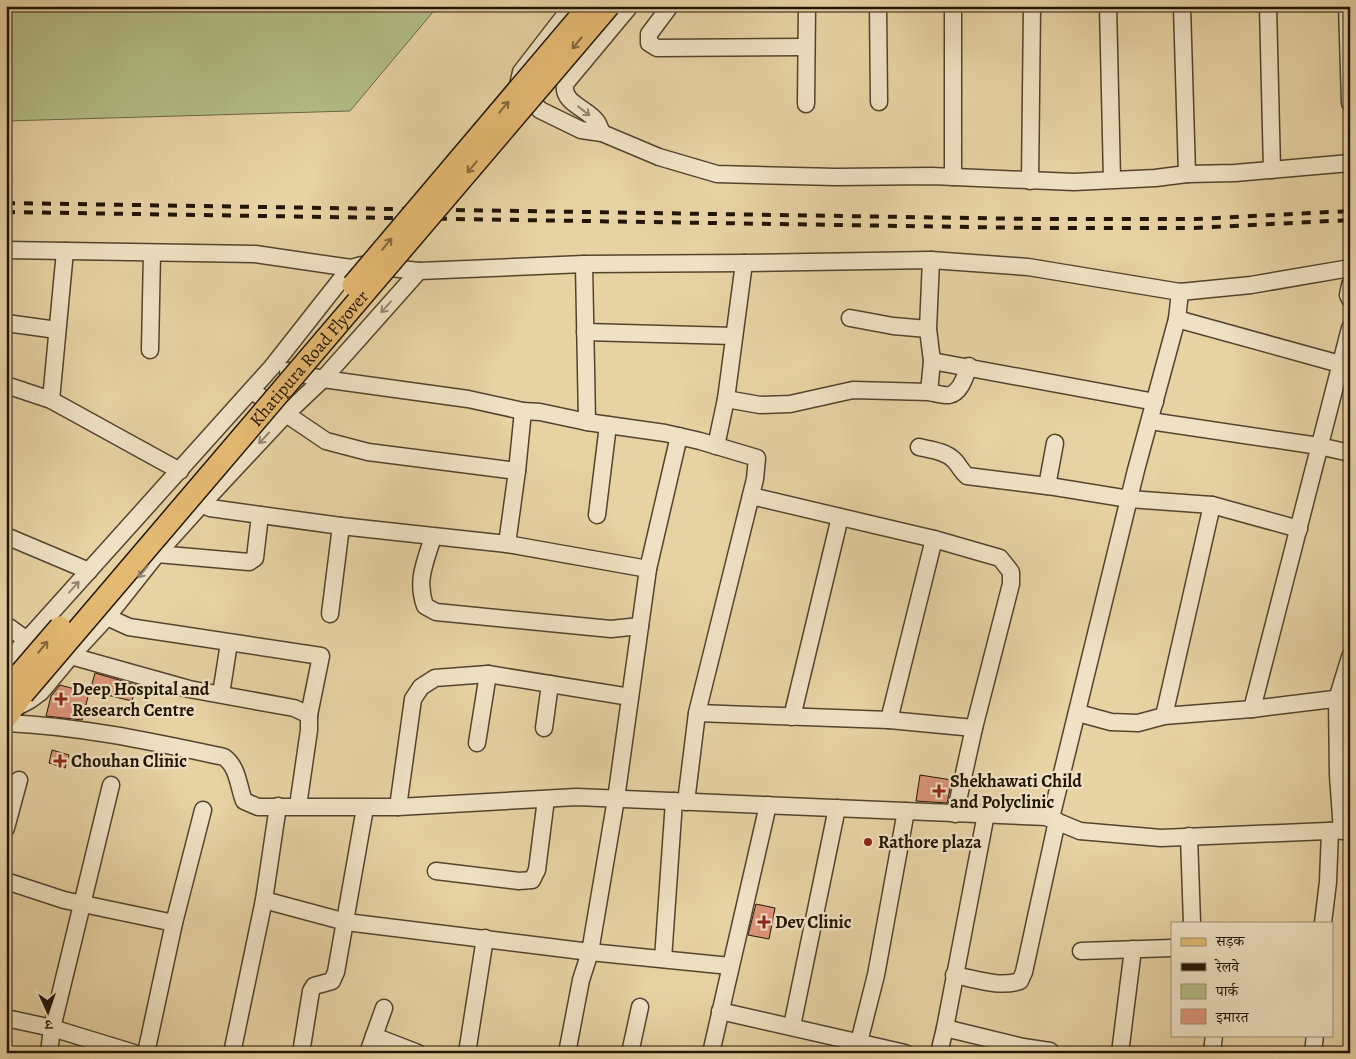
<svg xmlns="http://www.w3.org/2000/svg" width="1356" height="1059" viewBox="0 0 1356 1059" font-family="Alegreya,'Noto Serif Devanagari',serif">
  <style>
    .green { fill: #b3bd87; stroke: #6a6946 }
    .building { fill: #dc9479; stroke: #221505 }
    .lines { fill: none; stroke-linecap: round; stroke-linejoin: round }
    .minor-casing { stroke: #53442d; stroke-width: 19 }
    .major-casing { stroke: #221505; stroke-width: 24 }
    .minor { stroke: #efe2c4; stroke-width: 16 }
    .major { stroke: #e4b972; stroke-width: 21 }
    .rail { stroke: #221505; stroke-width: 4; stroke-dasharray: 9 9; stroke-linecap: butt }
    .major-bridge-casing { stroke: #221505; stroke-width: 24; stroke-linecap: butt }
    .major-bridge { stroke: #e4b972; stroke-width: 21 }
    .oneway { stroke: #83673c }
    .oneway2 { stroke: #93866e }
    .poi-dot { fill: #8f2418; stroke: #efe2c4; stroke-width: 2 }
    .labels { text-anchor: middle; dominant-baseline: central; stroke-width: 4.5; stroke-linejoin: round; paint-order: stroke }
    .street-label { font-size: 18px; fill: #221505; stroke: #efe2c4 }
    .poi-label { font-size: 18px; font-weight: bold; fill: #221505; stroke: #efe2c4; text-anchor: start }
  </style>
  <rect width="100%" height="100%" fill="#e7d2a4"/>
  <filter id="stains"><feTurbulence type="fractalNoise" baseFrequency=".004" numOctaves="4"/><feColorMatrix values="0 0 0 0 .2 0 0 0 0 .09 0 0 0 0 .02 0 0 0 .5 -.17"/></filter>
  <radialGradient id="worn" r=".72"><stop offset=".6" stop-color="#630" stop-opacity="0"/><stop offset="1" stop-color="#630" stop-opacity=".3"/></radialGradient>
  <polygon class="green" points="6,6 438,6 350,111 6,121"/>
  <g class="building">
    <polygon points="95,673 136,685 132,701 90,691"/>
    <polygon points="60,685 89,693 82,720 46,716 51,696"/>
    <polygon points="52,750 69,755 65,768 49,763"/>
    <polygon points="920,775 952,780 947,803 916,801"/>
    <polygon points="756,904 775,908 769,939 748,935"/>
  </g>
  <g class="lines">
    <g class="minor-casing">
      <g id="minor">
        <polyline points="572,6 521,72 518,85 540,110 581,130 602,133 659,157 717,174 836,177 932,176 1074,182 1155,178 1187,174 1235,173 1350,163"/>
        <polyline points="670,6 649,34 649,43 657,48 805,47"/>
        <polyline points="878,6 879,102"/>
        <polyline points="1108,6 1112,179"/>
        <polyline points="1182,6 1187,174"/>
        <polyline points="1268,6 1272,170"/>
        <polyline points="1347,6 1350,103"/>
        <polyline points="806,104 807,6"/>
        <path d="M602,133C600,129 599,125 597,122C588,108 562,104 565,84L630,6"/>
        <polyline points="953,177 953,6"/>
        <polyline points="1030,181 1032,6"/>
        <polyline points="6,250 255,254 351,268"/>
        <polyline points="584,264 587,422"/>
        <polyline points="1350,285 1348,295 1350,299"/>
        <polyline points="850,318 893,326 928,329"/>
        <polyline points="1177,319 1340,364"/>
        <polyline points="6,323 57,330"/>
        <polyline points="585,332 734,336"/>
        <polyline points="150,350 152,253"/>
        <polyline points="932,361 1155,402"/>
        <polyline points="288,371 323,379 468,399 523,411 540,412 587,422 665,433 700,441 757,458 755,479 697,713 686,802"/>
        <polyline points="6,385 51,400 180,471"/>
        <polyline points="252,391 326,441 368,452 517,471"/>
        <path d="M929,392C935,393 944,396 949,395C961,393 965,376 969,366"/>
        <polyline points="726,399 760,405 790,404 853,390 929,392 932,361 928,329 931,260"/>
        <polyline points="51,400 65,251"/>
        <polyline points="1150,421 1319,446 1350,453"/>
        <polyline points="716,446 726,399 744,263"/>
        <path d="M919,447C931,450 945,451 954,460C959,465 961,471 967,476L1055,487L1129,499L1212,505L1299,529"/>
        <polyline points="1047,486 1055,443"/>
        <polyline points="751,496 934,539 1000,558 1011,572 1011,584 974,728 955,814"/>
        <polyline points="202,504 210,508 341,526 507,544 648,569"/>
        <polyline points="597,515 608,425"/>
        <polyline points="6,536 89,571"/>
        <path d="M433,537C425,563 416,580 425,606L436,612L611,629L640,626"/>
        <polyline points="507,544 517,471 523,411"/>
        <polyline points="157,554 249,562 255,558 260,515"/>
        <polyline points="330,614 341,526"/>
        <polyline points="107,617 129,627 321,656 309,715"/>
        <polyline points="6,625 27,640"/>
        <polyline points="71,656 189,689 294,708 309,715 309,730 298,806"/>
        <polyline points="6,663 272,367 346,273 351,268 362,265 419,271 584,264 744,263 931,260 1028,267 1180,292 1251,285 1350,268"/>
        <polyline points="221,694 229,643"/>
        <polyline points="15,708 30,700 41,692 71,656 107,617 157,554 202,504 285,415 323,379 419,271"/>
        <polyline points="1252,709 1350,328"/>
        <polyline points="697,713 889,720 974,728"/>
        <polyline points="1078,713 1111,722 1138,723 1164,716 1252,709 1350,697"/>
        <polyline points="1164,716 1212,505"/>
        <polyline points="792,717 840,517"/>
        <polyline points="889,720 934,539"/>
        <path d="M6,723C80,726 153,742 224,757C238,767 238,785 244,801L258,807H398L577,797L1046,817L1080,831L1161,838L1350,830"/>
        <polyline points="544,728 550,684"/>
        <polyline points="477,743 488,674"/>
        <polyline points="398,807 413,699 421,687 435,678 488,674 630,697"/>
        <polyline points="1051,818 1136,470 1177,319 1180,292"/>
        <polyline points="6,828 19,780"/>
        <polyline points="1342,831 1338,775 1337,699 1350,657"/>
        <polyline points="1189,836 1192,923"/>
        <polyline points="436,871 519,881 532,880 537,870 546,799"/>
        <polyline points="6,881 64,900 174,923"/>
        <polyline points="264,900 346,922 590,952 730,966"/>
        <polyline points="1323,923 1328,882 1330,831"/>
        <polyline points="1081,951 1172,948"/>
        <polyline points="663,959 674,801"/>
        <path d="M954,975C976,979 999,988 1020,981L1024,972L1057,821"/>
        <polyline points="720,1011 905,1053"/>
        <polyline points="6,1018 52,1028 134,1053"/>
        <polyline points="792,1026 837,808"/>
        <polyline points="945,1028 986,814"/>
        <polyline points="374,1036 384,1008"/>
        <polyline points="859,1042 876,975 906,811"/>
        <polyline points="49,1053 52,1028 111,785"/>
        <polyline points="146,1053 174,923 203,810"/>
        <polyline points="232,1053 264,900 278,806"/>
        <polyline points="301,1053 311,991 314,986 332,981 336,972 365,808"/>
        <polyline points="368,1053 374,1036 418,1053"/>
        <polyline points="467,1053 485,938"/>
        <polyline points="567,1053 581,980 590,952 616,799 648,569 679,436"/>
        <polyline points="630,1053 640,1007"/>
        <polyline points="711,1053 768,805"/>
        <polyline points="939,1053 945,1028 1023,1047 1050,1051"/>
        <polyline points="1120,1053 1133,949"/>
        <polyline points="1212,1053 1214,1035"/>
        <polyline points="1313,1053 1315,1035"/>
      </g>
    </g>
    <g class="major-casing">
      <polyline id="major" points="6,718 23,694"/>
    </g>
    <use href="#minor" class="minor"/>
    <use href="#major" class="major"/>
    <g class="rail">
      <polyline points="6,203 1035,219 1196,219 1350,211"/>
      <polyline points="6,212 1033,228 1194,228 1350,220"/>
    </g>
    <g class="major-bridge-casing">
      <g id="major-bridge">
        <polyline points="353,285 589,6"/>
        <polyline points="11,684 60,627"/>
        <path id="s1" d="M23,694L609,6"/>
      </g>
    </g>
    <use href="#major-bridge" class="major-bridge"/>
  </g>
  <defs><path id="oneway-shaft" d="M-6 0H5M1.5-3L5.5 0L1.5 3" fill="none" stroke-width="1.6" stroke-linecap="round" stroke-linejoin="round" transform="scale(1.25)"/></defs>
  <g class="oneway">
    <use href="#oneway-shaft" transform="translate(577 43) rotate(130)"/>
    <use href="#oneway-shaft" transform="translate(504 107) rotate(-50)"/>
    <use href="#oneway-shaft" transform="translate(472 167) rotate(130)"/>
    <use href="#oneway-shaft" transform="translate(387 244) rotate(-50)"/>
    <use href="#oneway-shaft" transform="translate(43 647) rotate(-50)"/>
  </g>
  <g class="oneway2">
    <use href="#oneway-shaft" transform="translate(584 111) rotate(38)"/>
    <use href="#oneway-shaft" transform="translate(386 307) rotate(132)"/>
    <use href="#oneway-shaft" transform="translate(264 438) rotate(133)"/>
    <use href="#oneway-shaft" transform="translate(143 572) rotate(129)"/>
    <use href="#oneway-shaft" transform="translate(74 587) rotate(-48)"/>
  </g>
  <g class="poi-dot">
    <path d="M58.5 691.5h5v5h5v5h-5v5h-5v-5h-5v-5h5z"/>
    <path d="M57.5 753.5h5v5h5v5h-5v5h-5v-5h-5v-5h5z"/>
    <path d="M936.5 783.5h5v5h5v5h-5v5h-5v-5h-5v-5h5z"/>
    <circle cx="868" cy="842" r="5"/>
    <path d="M761.5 914.5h5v5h5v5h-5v5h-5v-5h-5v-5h5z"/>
  </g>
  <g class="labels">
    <g class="street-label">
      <text stroke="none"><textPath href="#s1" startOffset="441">Khatipura Road Flyover</textPath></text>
    </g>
    <g class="poi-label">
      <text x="72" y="689">Deep Hospital and<tspan x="72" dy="21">Research Centre</tspan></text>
      <text x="71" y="761">Chouhan Clinic</text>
      <text x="950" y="781">Shekhawati Child<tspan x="950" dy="21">and Polyclinic</tspan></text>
      <text x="878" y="842">Rathore plaza</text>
      <text x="775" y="922">Dev Clinic</text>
    </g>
  </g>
  <rect width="1356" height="1059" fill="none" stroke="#e7d2a4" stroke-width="25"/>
  <rect x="8" y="8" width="1341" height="1044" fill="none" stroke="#221505" stroke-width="2.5"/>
  <rect x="12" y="12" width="1331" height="1034" fill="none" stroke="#221505"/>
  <rect x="1171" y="922" width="162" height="115" fill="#efe2c4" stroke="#9d9078"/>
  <rect x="1181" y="938" width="25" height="8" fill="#e4b972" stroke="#9d9078"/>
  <text x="1216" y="946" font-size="15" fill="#221505">सड़क</text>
  <rect x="1181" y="963" width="25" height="8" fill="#221505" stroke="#9d9078"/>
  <text x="1216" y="972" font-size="15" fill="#221505">रेलवे</text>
  <rect x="1181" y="984" width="25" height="15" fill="#b3bd87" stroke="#9d9078"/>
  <text x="1216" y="996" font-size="15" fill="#221505">पार्क</text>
  <rect x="1181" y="1009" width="25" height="15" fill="#dc9479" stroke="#9d9078"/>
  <text x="1216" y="1022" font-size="15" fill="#221505">इमारत</text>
  <g transform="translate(48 1012) rotate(177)" stroke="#efe2c4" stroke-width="4" paint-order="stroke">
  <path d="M0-4L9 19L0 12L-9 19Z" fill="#221505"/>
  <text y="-8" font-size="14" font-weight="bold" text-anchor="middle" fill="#221505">उ</text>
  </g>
  <rect width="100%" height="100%" filter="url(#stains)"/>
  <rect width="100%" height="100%" fill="url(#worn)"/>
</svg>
